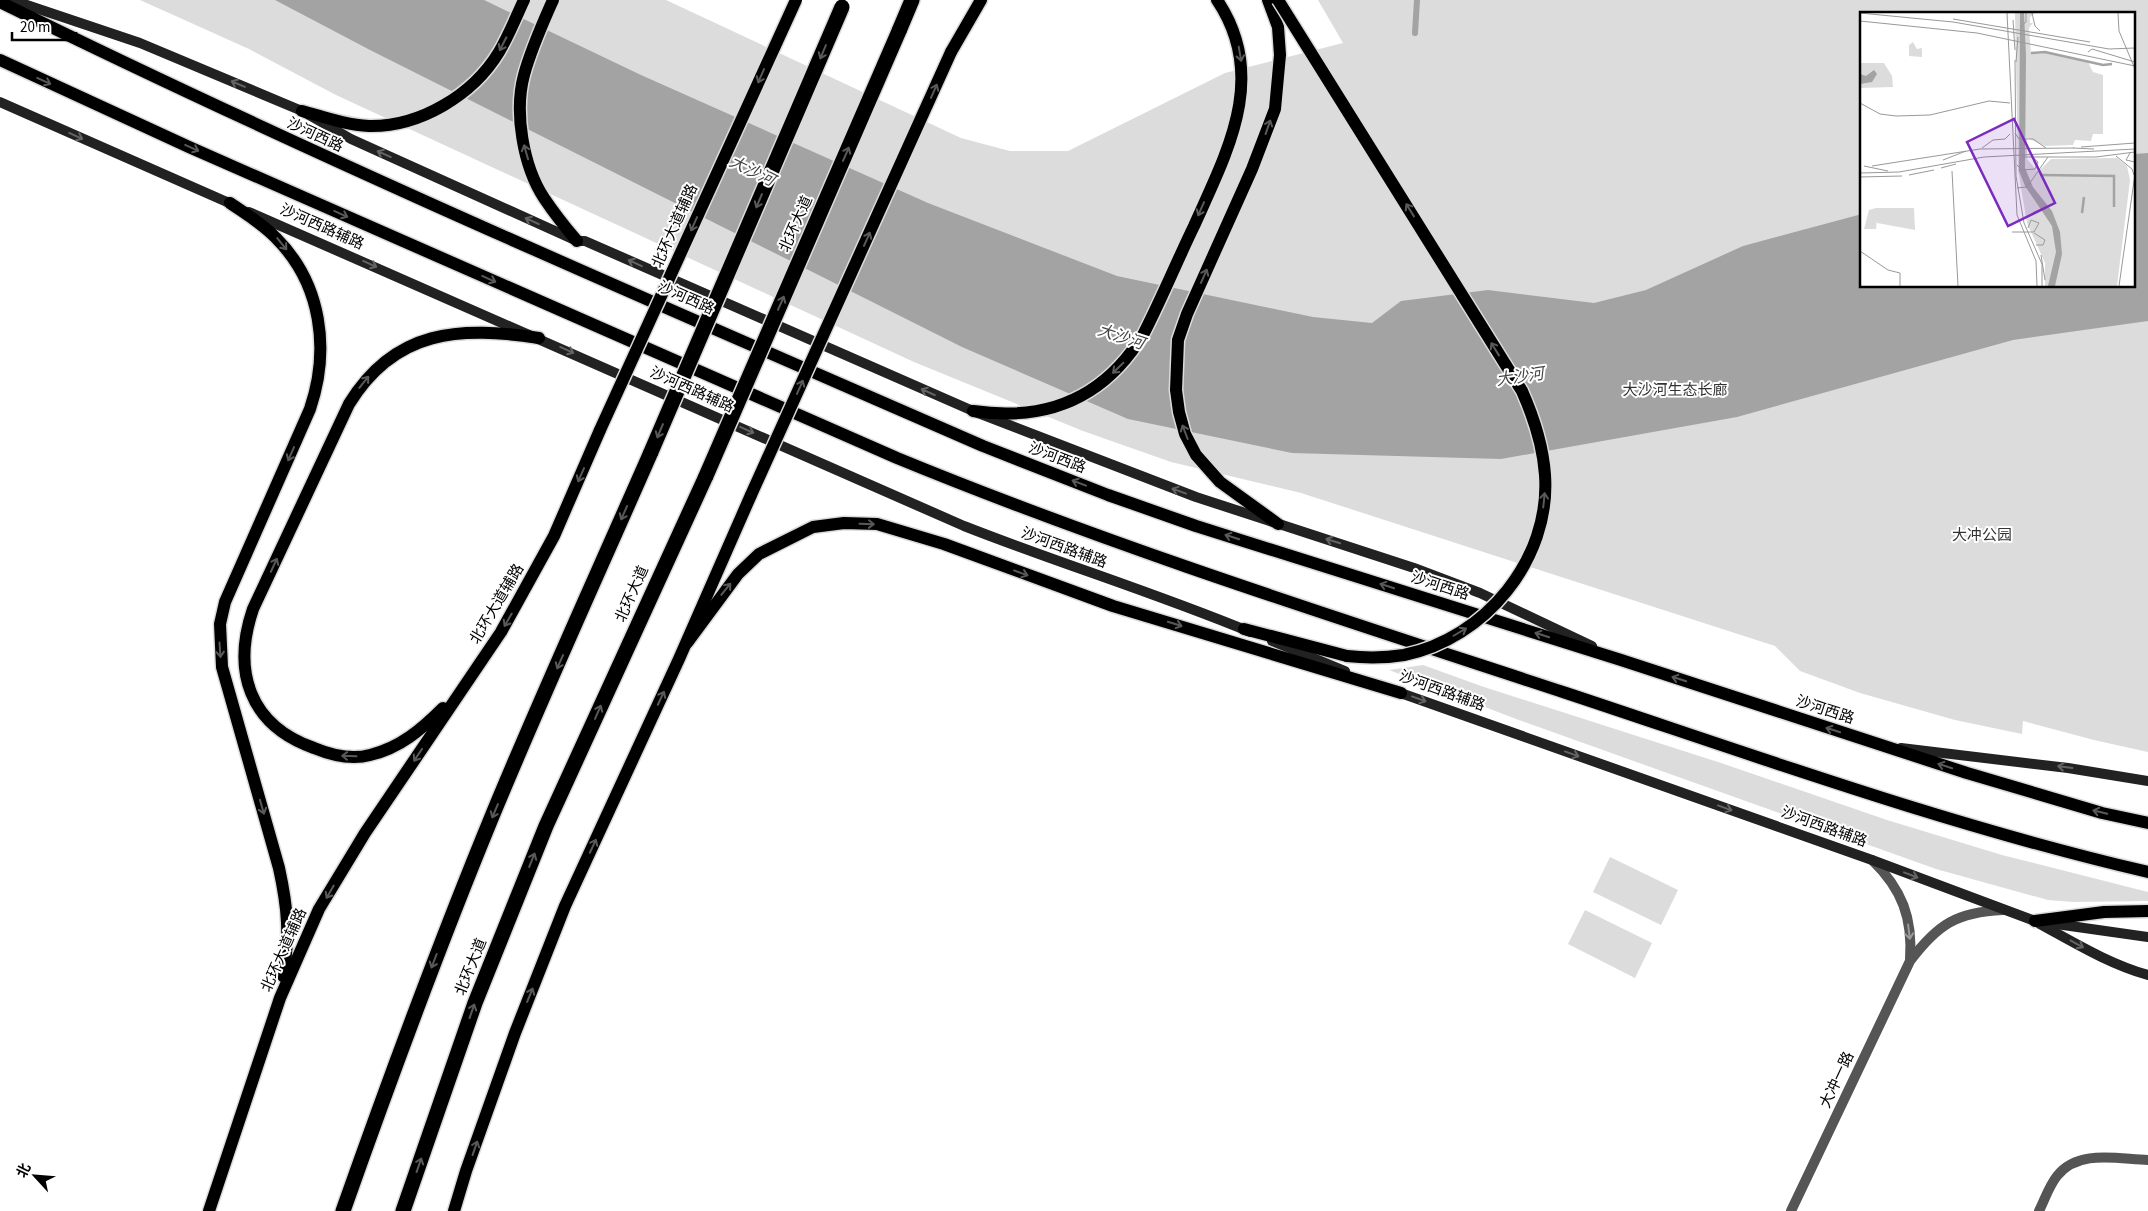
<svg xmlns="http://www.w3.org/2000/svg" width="2148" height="1211" viewBox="0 0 2148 1211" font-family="'Source Sans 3','Noto Sans SC',sans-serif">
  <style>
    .green { fill: #dcdcdc; fill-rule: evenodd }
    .water { fill: #a3a3a3 }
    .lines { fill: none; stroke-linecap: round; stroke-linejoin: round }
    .stream { stroke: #a3a3a3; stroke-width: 6 }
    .primary-casing { stroke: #dbdbdb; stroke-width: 15 }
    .highway-casing { stroke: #dbdbdb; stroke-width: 18 }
    .street { stroke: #555; stroke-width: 10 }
    .secondary { stroke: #222; stroke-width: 10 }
    .primary { stroke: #000; stroke-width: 12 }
    .highway { stroke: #000; stroke-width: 15 }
    .primary-bridge-casing { stroke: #dbdbdb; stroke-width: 15; stroke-linecap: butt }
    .highway-bridge-casing { stroke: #dbdbdb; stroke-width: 18; stroke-linecap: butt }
    .primary-bridge { stroke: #000; stroke-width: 12 }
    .highway-bridge { stroke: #000; stroke-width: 15 }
    .oneway { stroke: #595959 }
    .oneway2 { stroke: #646464 }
    .oneway3 { stroke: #999 }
    .labels { text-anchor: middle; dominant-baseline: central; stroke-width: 4; stroke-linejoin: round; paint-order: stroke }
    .street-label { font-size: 15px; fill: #000; stroke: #fff }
    .park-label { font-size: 15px; fill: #333; stroke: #fff }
    .water-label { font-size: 16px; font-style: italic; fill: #444; stroke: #fff }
    .inset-river { fill: none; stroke: #a3a3a3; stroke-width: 2.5 }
    .inset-road { fill: none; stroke: #999; stroke-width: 1 }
    .view { fill: #7b2cbf; fill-opacity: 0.15; stroke: #7b2cbf; stroke-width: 2.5 }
    .inset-edge { fill: none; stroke: #000; stroke-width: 2.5 }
  </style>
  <rect width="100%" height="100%" fill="#fff"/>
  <g class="green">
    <path d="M140,0H666L961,138L1010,151H1068L1225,73L1343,43L1318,0H2148V752L2094,740L2023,721L2022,734L1955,720L1860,693L1800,671L1775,646L1301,493L1171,462L1083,431L914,362L336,95L249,49ZM1862,14H2134V286H1862Z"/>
    <polygon points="1423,665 1481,686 1721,763 1887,820 2002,855 2148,892 2148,901 2074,902 2048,900 1936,869 1516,719 1389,670"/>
    <polygon points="1610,857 1678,890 1661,925 1593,892"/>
    <polygon points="1585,910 1652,943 1635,978 1568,944"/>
  </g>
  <polygon class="water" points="275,0 484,0 641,75 928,203 1117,276 1313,317 1372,323 1401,301 1488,290 1594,303 1646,290 1743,246 1862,214 1862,286 2134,286 2134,154 2148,153 2148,321 2013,340 1737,417 1501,459 1292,453 1128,419 962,347 370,50"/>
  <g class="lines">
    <polyline class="stream" points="1415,33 1417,0"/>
    <g class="primary-casing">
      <g id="primary">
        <path d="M553,0C542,25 531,49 524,75C514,112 523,166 544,198C554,213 565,227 577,241"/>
        <polyline points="1268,0 1278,27 1280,55 1275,109 1252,169 1187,314 1178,340 1176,390 1179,412 1185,434 1196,455 1220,482 1278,524"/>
        <path d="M0,2C323,161 653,302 983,446L1108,495L1196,526L1621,660L1967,773L2102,813L2148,823"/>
        <polyline points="951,52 981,0"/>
        <path d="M0,60L189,147L897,458C1116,548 1341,619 1566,693C1759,757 1950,826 2148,872"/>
        <path d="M302,111C324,117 346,125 369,126C420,127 473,95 499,52C509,35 516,17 524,0"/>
        <path d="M230,203C246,214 263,224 276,238C322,284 330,350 310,409L225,602L220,624L222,667L279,868C288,909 290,936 283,976"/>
        <path d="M973,411C1047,422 1105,398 1144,333C1162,298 1177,261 1194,226C1227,152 1269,77 1217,0"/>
        <polyline points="1244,629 1347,656"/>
        <polyline points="687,643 738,574 759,554 813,527 844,523 877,524 944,544 1113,606 1401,693"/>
        <path d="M443,708C422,729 400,748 370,755C352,760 331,755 314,748C249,725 232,671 253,609L349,404C395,329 460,326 539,338"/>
        <polyline points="2035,921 2104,912 2148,911"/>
        <polyline points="209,1211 280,998 319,909 365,833 501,632 554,536 600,430"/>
        <polyline points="454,1211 466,1171 515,1033 565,906 679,659 751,495"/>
      </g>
    </g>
    <g class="highway-casing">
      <g id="highway">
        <polyline points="899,31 912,0"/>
        <path d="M343,1211C390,1078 439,945 493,814C543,693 598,573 651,452"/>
        <polyline points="403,1211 475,1003 546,826 706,476"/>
      </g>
    </g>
    <g class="street">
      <path d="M1872,860C1902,889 1913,918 1910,960"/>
      <path d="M1791,1211L1910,961C1938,924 1957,912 2003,910"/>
      <path d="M2039,1211C2045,1199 2049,1186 2057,1176C2078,1149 2117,1159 2148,1160"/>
    </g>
    <g class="secondary">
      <polyline points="12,0 140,43 302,111 351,139 577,241 585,241 973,411 1196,497 1414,568 1480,593 1592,646"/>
      <polyline points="0,102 236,206"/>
      <path d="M249,212L964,526C1058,563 1156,593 1250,632"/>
      <polyline points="1272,641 1345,671"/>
      <polyline points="1395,691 1872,860 2035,921 2148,937"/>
      <polyline points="1901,748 2068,768 2148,781"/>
      <path d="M2040,924C2075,943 2109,964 2148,975"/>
    </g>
    <use href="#primary" class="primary"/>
    <use href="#highway" class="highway"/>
    <g class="primary-bridge-casing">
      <g id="primary-bridge">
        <path d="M1278,0L1522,391C1534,418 1543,446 1545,475C1551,559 1485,639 1404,655C1385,658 1365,658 1347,656"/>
        <polyline points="600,430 796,0"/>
        <polyline points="751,495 951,52"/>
      </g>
    </g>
    <g class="highway-bridge-casing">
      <g id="highway-bridge">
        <polyline points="651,452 842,7"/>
        <polyline points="706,476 899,31"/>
      </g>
    </g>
    <use href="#primary-bridge" class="primary-bridge"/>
    <use href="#highway-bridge" class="highway-bridge"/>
  </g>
  <defs><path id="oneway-shaft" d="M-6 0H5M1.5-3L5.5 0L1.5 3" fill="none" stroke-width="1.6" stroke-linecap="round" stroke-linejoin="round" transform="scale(1.25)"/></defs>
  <g class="oneway">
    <use href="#oneway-shaft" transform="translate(503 44) rotate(117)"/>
    <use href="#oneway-shaft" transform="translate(823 52) rotate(113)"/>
    <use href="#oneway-shaft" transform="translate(1240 54) rotate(80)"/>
    <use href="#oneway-shaft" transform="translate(761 76) rotate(114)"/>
    <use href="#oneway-shaft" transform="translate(44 81) rotate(25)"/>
    <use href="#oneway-shaft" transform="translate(934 91) rotate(-66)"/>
    <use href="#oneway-shaft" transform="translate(1268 127) rotate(-71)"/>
    <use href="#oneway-shaft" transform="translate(192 148) rotate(24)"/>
    <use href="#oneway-shaft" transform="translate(526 152) rotate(-106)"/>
    <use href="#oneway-shaft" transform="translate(846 154) rotate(-66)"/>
    <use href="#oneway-shaft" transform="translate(759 201) rotate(113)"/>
    <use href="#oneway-shaft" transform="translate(1201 209) rotate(114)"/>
    <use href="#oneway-shaft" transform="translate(1410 210) rotate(-122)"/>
    <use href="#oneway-shaft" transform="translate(341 214) rotate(24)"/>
    <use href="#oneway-shaft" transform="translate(694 224) rotate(114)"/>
    <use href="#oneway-shaft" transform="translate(867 239) rotate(-66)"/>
    <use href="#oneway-shaft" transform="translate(282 244) rotate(51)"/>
    <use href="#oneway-shaft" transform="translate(1204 276) rotate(-66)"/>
    <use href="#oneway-shaft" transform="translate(489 279) rotate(24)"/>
    <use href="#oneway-shaft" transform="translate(781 303) rotate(-66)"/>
    <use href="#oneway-shaft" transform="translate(1495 349) rotate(-122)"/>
    <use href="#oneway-shaft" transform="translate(1118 368) rotate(136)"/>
    <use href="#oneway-shaft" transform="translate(364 382) rotate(-51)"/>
    <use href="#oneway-shaft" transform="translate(800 387) rotate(-66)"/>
    <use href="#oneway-shaft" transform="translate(660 431) rotate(113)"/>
    <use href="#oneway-shaft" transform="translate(1185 432) rotate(-111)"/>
    <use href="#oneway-shaft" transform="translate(291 454) rotate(114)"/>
    <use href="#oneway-shaft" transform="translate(581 475) rotate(114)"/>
    <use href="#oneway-shaft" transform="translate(1079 483) rotate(-159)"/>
    <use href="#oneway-shaft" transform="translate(1544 500) rotate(-84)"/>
    <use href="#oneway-shaft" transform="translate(624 513) rotate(114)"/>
    <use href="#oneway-shaft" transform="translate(867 524) rotate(2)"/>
    <use href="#oneway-shaft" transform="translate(1232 537) rotate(-162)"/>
    <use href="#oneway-shaft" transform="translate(274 565) rotate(-65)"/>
    <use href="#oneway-shaft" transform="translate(1021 573) rotate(20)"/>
    <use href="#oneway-shaft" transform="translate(1387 586) rotate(-162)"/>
    <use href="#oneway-shaft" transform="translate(726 589) rotate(-51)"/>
    <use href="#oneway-shaft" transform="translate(508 620) rotate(120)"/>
    <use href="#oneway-shaft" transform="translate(1175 624) rotate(17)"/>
    <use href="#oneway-shaft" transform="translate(1460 632) rotate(-30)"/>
    <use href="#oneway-shaft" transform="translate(1542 635) rotate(-162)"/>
    <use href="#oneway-shaft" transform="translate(220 650) rotate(86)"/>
    <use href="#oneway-shaft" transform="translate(560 662) rotate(114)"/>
    <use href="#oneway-shaft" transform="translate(1679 679) rotate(-162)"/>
    <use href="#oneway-shaft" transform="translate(661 698) rotate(-65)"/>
    <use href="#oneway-shaft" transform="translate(598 712) rotate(-66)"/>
    <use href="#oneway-shaft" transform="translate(1833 730) rotate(-162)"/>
    <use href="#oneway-shaft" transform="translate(418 755) rotate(124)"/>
    <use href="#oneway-shaft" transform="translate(349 756) rotate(-178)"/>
    <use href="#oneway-shaft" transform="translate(1945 766) rotate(-162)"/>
    <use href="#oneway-shaft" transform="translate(262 807) rotate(74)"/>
    <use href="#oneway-shaft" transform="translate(495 811) rotate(113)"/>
    <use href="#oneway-shaft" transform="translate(2100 812) rotate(-166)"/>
    <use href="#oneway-shaft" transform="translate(593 846) rotate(-65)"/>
    <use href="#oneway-shaft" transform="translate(532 860) rotate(-68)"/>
    <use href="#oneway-shaft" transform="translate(330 892) rotate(120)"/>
    <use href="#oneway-shaft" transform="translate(434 961) rotate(111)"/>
    <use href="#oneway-shaft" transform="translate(530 995) rotate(-68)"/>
    <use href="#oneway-shaft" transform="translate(472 1011) rotate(-71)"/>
    <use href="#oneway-shaft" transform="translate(475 1148) rotate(-71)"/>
    <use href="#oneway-shaft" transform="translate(419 1165) rotate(-71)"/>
  </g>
  <g class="oneway2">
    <use href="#oneway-shaft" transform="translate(238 84) rotate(-157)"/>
    <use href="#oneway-shaft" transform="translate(76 136) rotate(24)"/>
    <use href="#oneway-shaft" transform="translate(384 154) rotate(-156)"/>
    <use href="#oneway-shaft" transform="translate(532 221) rotate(-156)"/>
    <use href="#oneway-shaft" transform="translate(635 263) rotate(-156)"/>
    <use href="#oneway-shaft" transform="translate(370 264) rotate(24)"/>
    <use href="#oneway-shaft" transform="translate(567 350) rotate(24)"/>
    <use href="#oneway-shaft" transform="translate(928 392) rotate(-156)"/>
    <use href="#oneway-shaft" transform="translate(747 430) rotate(24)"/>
    <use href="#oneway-shaft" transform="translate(1179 491) rotate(-160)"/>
    <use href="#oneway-shaft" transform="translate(1333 541) rotate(-163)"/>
    <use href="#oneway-shaft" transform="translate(1419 699) rotate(20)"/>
    <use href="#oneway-shaft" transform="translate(1572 754) rotate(20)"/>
    <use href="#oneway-shaft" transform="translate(2065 767) rotate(-173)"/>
    <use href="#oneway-shaft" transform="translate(1725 808) rotate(20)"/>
    <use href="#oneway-shaft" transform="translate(1911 875) rotate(21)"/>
    <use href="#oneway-shaft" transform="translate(2077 944) rotate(29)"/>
  </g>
  <use class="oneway3" href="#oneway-shaft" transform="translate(1909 932) rotate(83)"/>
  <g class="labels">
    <g class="street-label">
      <text transform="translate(315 135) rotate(25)">沙河西路</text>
      <text transform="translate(796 224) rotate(-66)">北环大道</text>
      <text transform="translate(675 226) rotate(-66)">北环大道辅路</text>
      <text transform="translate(322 227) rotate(24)">沙河西路辅路</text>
      <text transform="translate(686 298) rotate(24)">沙河西路</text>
      <text transform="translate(692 390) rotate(24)">沙河西路辅路</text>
      <text transform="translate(1057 458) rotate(21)">沙河西路</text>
      <text transform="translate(1064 548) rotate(20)">沙河西路辅路</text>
      <text transform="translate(1440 586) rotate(18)">沙河西路</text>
      <text transform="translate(632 594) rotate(-66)">北环大道</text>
      <text transform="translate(497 604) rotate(-59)">北环大道辅路</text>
      <text transform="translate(1442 691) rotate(20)">沙河西路辅路</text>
      <text transform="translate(1825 710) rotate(18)">沙河西路</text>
      <text transform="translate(1824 827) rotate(20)">沙河西路辅路</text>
      <text transform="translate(284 950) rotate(-66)">北环大道辅路</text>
      <text transform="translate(471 967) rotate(-68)">北环大道</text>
      <text transform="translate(1837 1080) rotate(-65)">大冲一路</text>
    </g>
    <g class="park-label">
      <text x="1675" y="390">大沙河生态长廊</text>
      <text x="1982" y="535">大冲公园</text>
    </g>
    <g class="water-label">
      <text transform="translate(752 171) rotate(26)">大沙河</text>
      <text transform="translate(1121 337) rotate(18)">大沙河</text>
      <text transform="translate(1520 377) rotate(-8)">大沙河</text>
    </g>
  </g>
  <g transform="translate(1860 12)">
    <rect width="275" height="275" fill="#fff"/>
    <path d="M155,1H175L170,5V11H173L169,16L171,42L186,41L228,50L233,60L243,63V122H233L231,129L215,128L213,133L185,134L167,126V147L178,160L191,147L257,146L267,154L270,168L257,274H185V251L167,211L158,158ZM53,30L57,37L62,36V45L49,44V33ZM0,51H24L32,64L33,75L0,76ZM16,196H54L55,218L17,211V207L16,217H4L9,198Z" fill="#dcdcdc"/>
    <path d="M160,1H164L166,43L165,156L173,175L192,199L200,220L202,242L195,274H188L196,240L192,214L165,174L159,159ZM14,58L17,62L12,70L0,72V62L6,64Z" fill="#a3a3a3"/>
    <path class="inset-river" d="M171,41L185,40L243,53L252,52M180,163L254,164V195M222,201L224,185"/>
    <path class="inset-road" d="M0,1L93,10L249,37L275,36M147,1L157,203L176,249L177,274M172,1L175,14L180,19M258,1L259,19L275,57M93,7L230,30M153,8L155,38M0,9L117,21L275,54M160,15L166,10V1M228,40L232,37L275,50M155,48L156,164L164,211L182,252V274M156,50L158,25M0,91L20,102L36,104L70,103L129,89L150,91M155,121L159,127H173L186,136M221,135L275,131M122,136L133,128L145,127L150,122M213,136L234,137M270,141L266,148L275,150M256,144L272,157L274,163M162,145H236L275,140M83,148L106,139M157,153L162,158L175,157L178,150L172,145M4,154L28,159M12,154L120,137L214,136M81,156L96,152M92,159L98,274M0,161L39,160L124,145L275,137M49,163L74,158M0,165L42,164M157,176L167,175L188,145M152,220H174L179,211L171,208L168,216M174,221L185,228L183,233H176M0,239L28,258L40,261V274M181,243L185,268M259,274L275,162"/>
    <path class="view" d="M154,107L195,191L148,214L107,130Z"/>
    <rect width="275" height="275" class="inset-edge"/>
  </g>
  <g transform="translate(35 1176) rotate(296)" stroke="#ffffff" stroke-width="4" paint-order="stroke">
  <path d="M0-4L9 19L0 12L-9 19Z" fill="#000000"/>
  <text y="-8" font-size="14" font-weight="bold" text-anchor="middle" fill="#000000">北</text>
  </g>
  <path d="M12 32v8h64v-8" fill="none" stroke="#000000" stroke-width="2.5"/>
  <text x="20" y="32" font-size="15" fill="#000000" stroke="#ffffff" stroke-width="4" paint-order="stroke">20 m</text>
</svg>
